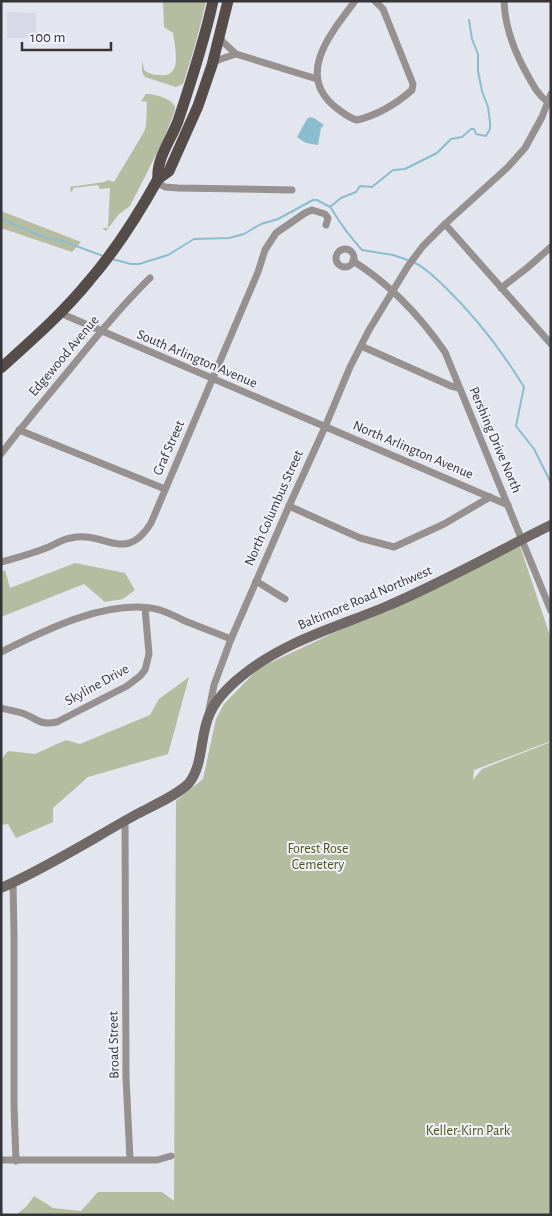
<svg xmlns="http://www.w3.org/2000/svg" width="552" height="1216" viewBox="0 0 552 1216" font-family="'Alegreya Sans',sans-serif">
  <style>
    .built { fill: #d7d9e9 }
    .green { fill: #b5bc9f }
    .water { fill: #8abece }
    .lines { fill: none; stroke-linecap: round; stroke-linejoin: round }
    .stream { stroke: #8abece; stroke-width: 2 }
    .minor { stroke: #969190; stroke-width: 7 }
    .secondary { stroke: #706967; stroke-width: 10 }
    .primary { stroke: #564d4b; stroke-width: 11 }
    .labels { text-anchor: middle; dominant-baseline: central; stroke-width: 4; stroke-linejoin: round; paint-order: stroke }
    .street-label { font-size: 14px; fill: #353539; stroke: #f1f2fc }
    .park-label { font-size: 14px; fill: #4b5512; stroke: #f1f2fc }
  </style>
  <rect width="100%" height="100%" fill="#e3e5ef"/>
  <polygon class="built" points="7,12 36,13 36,38 7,38"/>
  <g class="green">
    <path d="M163,1H206C200,29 192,57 183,84L176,87L145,77L142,72V60L144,70C149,74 154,75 160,75C183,78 175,48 173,33L164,27Z"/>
    <path d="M146,94C155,94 170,98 175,106V110L163,141L130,206L119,214L106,231L102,228H108L110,188L100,189L98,185L73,188L72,192H71L70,187L104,182L108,180L114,182L144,132L146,126L147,102L141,101Z"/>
    <polygon points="1,211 81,242 72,252 1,228"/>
    <polygon points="520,546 551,639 551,741 474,770 473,780 482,769 551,742 551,1215 16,1215 27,1206 34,1196 53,1208 81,1211 98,1192 162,1192 174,1201 176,801 203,779 216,719 224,704 259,668 340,630 388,611"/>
    <polygon points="75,563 125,573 135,590 123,599 105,602 84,584 1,617 1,572 5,570 10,588"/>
    <polygon points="189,677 168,754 88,777 53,808 53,822 16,838 8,824 1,825 1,760 8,751 35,754 66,740 80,744 150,715 159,699"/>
  </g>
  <polygon class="water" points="310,117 314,118 324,125 321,128 318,145 306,143 297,137 307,119"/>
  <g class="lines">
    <g class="stream">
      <path d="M331,208C340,223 350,237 362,250L393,255L408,260"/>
      <polyline points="1,219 49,239 60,240 103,256"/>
      <polyline points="112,259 131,264 139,264 168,255 194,239 229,238 244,234 261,224 278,219 313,200 317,200 330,207 341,198 356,192 360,186 372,187 393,170 405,169 437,153 451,139 462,137 471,129 474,129 476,134 486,136 490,129 490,122 488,107 482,91 478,71 478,54 472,39 469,20"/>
      <path d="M413,262C425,267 433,276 443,285C475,316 501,349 524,387L516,426L534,449L551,483"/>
    </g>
    <g class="minor">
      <path d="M355,1C333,31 295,73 334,106C340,111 349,118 357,120C378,115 396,104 412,90L413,84L383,9L375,1"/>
      <path d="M504,1C505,28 514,51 527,74C533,85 538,95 548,102"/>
      <polyline points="219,36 223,42 236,54 317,79"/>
      <polyline points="213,64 218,60 236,54"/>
      <polyline points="156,182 165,187 178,188 292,190"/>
      <polyline points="445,224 551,344"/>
      <circle cx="345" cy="258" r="9"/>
      <path d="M353,261C390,284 420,316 445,352L551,611"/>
      <polyline points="501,288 527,268 551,247"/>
      <polyline points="60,313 508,505"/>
      <polyline points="361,346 451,386 459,388"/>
      <polyline points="19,430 165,489"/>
      <path d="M1,454C26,421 53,390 79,358C101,331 124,303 150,278"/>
      <polyline points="289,506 360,538 394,547 444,524 490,497"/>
      <path d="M1,562C16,558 31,554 46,548C55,545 62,539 71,538C105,530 125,565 151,523L258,272L265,250L276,233L305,213L312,210L325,214L328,218L326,225"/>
      <polyline points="256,581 285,599"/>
      <path d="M1,652C45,630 111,597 160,610C169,613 177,617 185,621C200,627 216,633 231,639"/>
      <path d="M1,708C8,710 15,711 22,713C37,718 39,726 57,722L127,686L140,676L145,670L149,654L145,608"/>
      <polyline points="209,710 214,685 231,639 289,506 325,427 350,367 369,330 408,266 423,246 445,224 507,168 525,148 542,117 551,94"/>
      <polyline points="125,821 126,1078 130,1159"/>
      <polyline points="13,883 14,934 14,1106 16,1161"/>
      <polyline points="1,1160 157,1160 171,1156"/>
    </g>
    <path class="secondary" d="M1,888C48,867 92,839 137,814C152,806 178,795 189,783C203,765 200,739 208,718C214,701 229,686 243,675C285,641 337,627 385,607C442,583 496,552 551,525"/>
    <g class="primary">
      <path d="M158,179C156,159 171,140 178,121C191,82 204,42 213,1"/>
      <path d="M1,368C32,340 63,313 89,281C116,250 138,215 158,179L169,171L198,106L212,65L228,1"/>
    </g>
  </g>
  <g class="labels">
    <g class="street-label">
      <text transform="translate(64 356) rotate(-50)">Edgewood Avenue</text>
      <text transform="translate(197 359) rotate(23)">South Arlington Avenue</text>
      <text transform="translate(495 440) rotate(67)">Pershing Drive North</text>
      <text transform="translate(169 448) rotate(-66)">Graf Street</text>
      <text transform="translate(413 450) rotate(23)">North Arlington Avenue</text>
      <text transform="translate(274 508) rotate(-66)">North Columbus Street</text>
      <text transform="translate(365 598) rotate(-23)">Baltimore Road Northwest</text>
      <text transform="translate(97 685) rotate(-29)">Skyline Drive</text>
      <text transform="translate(114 1045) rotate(-91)">Broad Street</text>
    </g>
    <g class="park-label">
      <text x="318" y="849">Forest Rose<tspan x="318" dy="16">Cemetery</tspan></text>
      <text x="468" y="1131">Keller-Kirn Park</text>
    </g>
  </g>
  <rect width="552" height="1216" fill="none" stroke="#353539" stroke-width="5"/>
  <path d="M22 42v8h89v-8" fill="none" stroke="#353539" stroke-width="2.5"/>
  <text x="30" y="42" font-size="15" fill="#353539" stroke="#f1f2fc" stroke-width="4" paint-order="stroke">100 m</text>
</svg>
